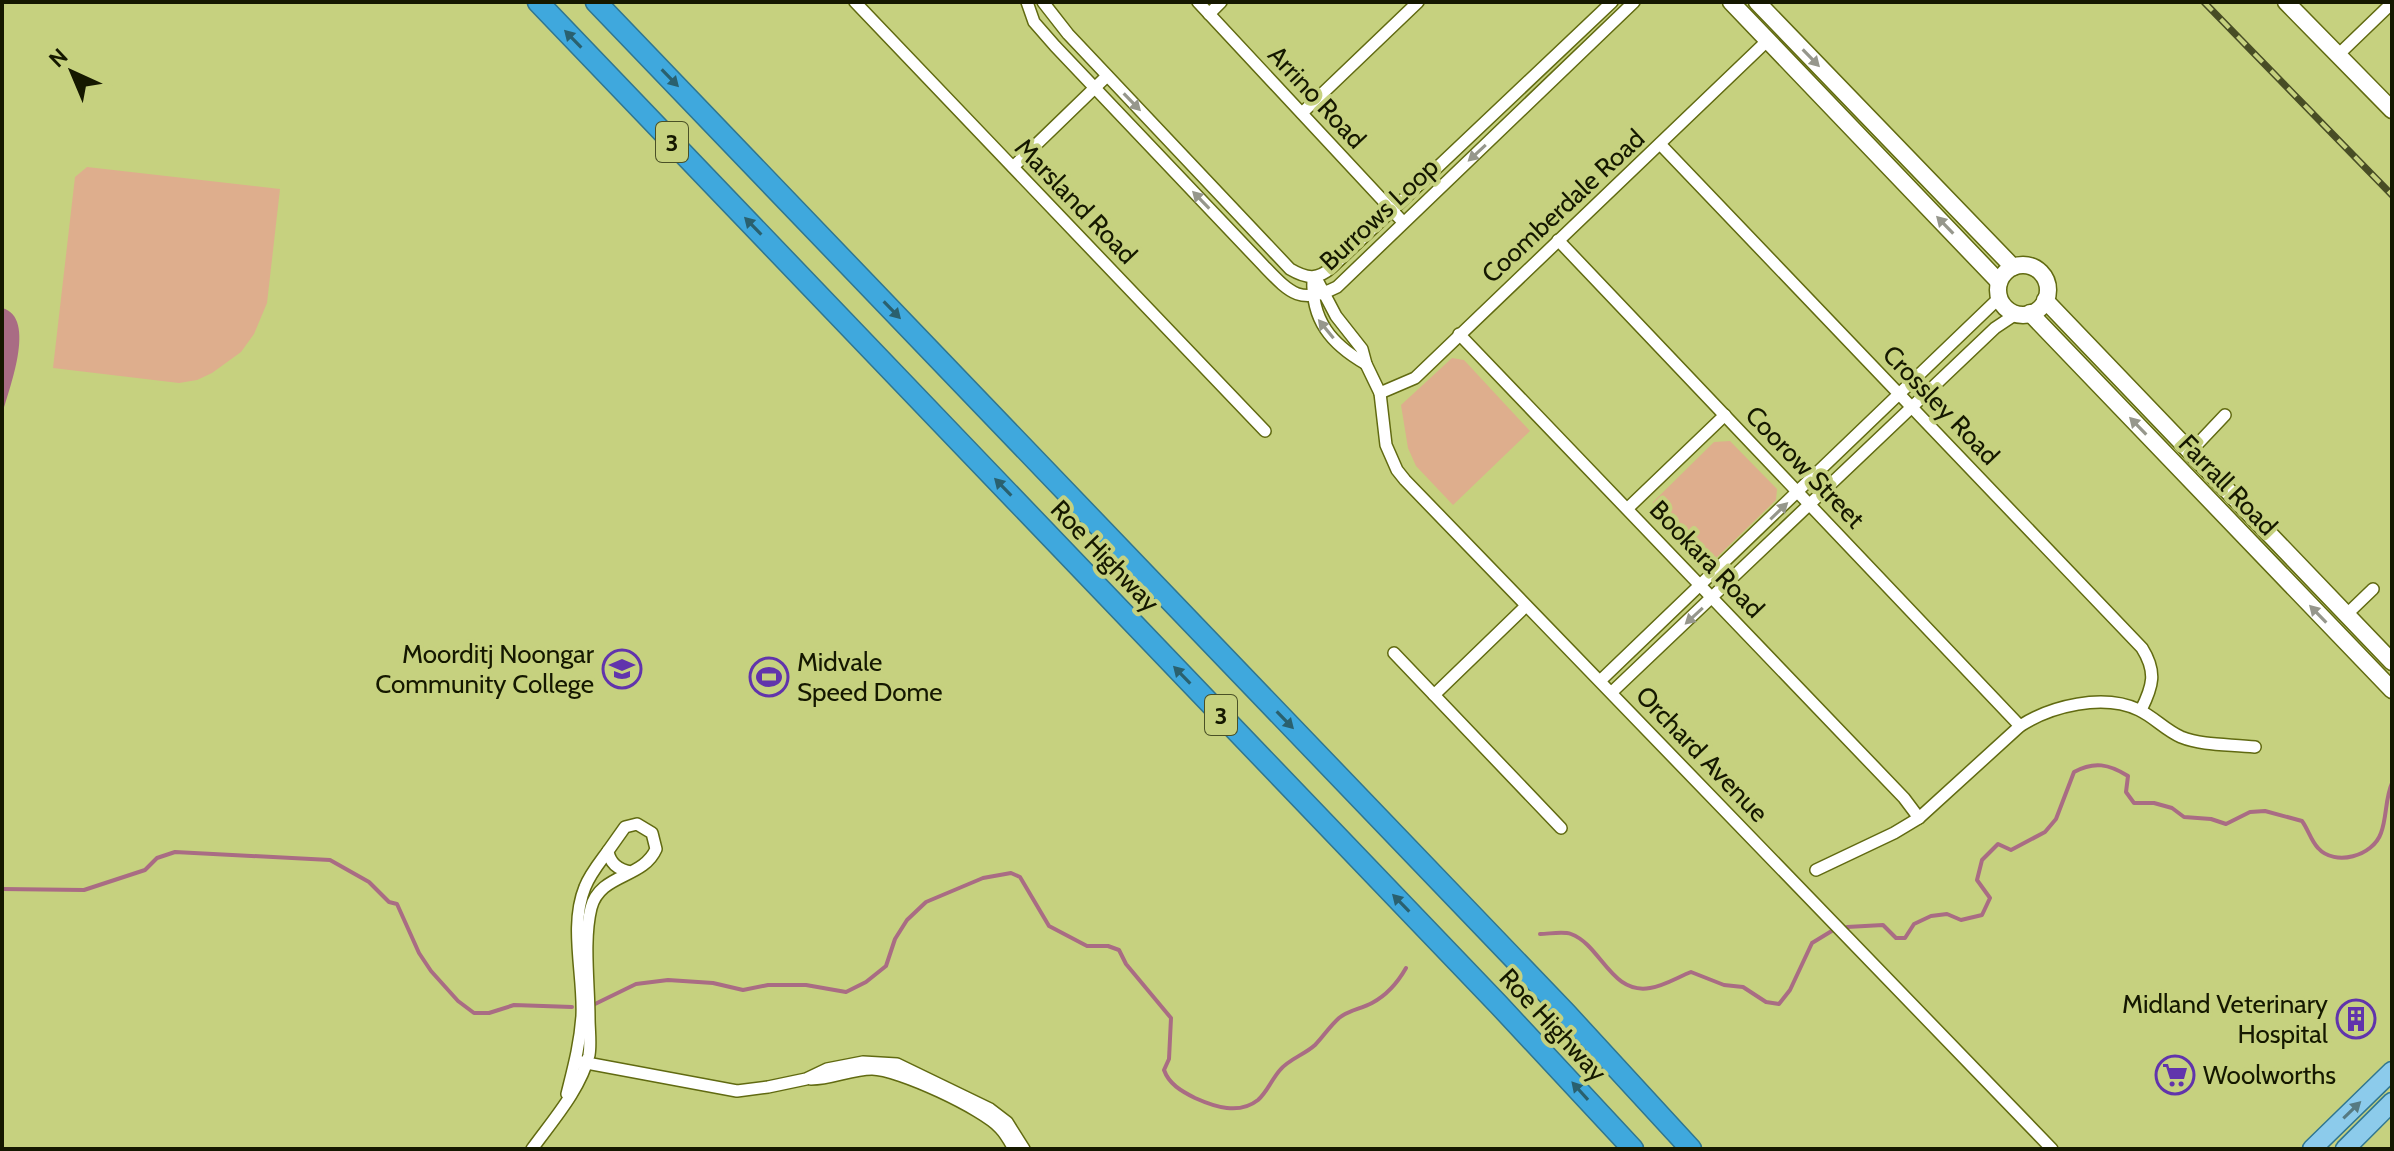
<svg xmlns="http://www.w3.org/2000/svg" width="2394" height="1151" viewBox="0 0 2394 1151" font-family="Cabin,sans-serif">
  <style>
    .green { fill: #deae8d }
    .water { fill: #a96c84 }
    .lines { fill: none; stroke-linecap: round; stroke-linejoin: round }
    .stream { stroke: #a96c84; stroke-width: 4 }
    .street-casing { stroke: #616a11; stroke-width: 14 }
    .secondary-casing { stroke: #616a11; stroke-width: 19 }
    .primary-casing { stroke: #307690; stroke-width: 21 }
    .highway-casing { stroke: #307690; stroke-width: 23 }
    .street { stroke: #fff; stroke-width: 11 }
    .secondary { stroke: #fff; stroke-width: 16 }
    .primary { stroke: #8ccbeb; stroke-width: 18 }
    .highway { stroke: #3fa8dd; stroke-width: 20 }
    .rail-casing { stroke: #484d25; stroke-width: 7 }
    .rail { stroke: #c6d17f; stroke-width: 4; stroke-dasharray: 12; stroke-linecap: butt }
    .oneway { fill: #2a606e }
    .oneway2 { fill: #96978c }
    .oneway3 { fill: #567a81 }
    .labels { text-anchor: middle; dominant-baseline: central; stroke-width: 8; stroke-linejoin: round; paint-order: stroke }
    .shield { fill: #c6d17f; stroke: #4a5026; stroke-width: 2 }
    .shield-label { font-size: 24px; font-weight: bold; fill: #151800 }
    .street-label { font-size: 26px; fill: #151800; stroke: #c6d17f }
    .poi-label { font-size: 26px; fill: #151800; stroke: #c6d17f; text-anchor: end }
  </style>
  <rect width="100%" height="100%" fill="#c6d17f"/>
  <g class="green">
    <polygon points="87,167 280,189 267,303 254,334 241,352 212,373 197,380 179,383 53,368 75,177"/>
    <polygon points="1452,358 1464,360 1530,431 1453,505 1416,466 1408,448 1401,405"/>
    <polygon points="1730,441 1777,489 1776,500 1711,563 1696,562 1651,517 1653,502 1714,442"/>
  </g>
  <path class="water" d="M2,308C38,317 8,391 2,415Z"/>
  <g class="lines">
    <g class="stream">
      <polyline points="2,889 84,890 145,870 157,858 175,852 330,860 369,882 389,902 397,904 419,953 431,971 458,1001 474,1013 489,1013 514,1005 572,1007"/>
      <path d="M1847,927L1883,925L1896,938H1905L1914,924L1931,916L1947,914L1961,920L1982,915L1990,898L1977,880L1982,860L1998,844L2011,850L2045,832L2056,819L2074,772C2094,761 2109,764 2128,776L2126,792L2134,803H2154L2172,808L2184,817L2211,819L2226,824L2250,812L2265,811L2302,821C2308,829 2311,841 2318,848C2335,867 2373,856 2381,833C2387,817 2385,799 2392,783"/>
      <path d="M1540,934C1549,934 1563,931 1571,934C1601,945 1611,995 1650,988C1664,986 1678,977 1691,972L1724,985L1743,987L1766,1002L1779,1004L1790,990L1812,943L1835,929"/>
      <path d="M595,1004L636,984L668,980L713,983L743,990L768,985H806L846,992L866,982L886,966L895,939L907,920L926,902L983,878L1011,873L1020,877L1049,926L1087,946H1108L1119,950L1126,964L1171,1018L1169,1059L1164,1070C1169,1084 1181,1091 1195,1098C1215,1107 1239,1115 1258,1100C1267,1092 1272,1079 1280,1070C1289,1059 1304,1055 1315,1045C1323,1037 1329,1027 1339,1018C1349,1010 1361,1009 1372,1003C1387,995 1398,982 1406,968"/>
    </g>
    <g class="street-casing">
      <g id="street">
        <polyline points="855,2 1265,431"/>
        <path d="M1027,2L1034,22L1055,46L1263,265C1289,292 1300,306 1337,287L1634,2"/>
        <path d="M1043,2L1068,34L1290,269C1307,279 1318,280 1332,267L1612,2"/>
        <polyline points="1198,2 1403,222"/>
        <polyline points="1209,14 1221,2"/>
        <polyline points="2337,56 2392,3"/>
        <polyline points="1302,113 1418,2"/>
        <path d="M1660,144L2142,648C2157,672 2153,686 2141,710"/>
        <polyline points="1013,167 1107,76"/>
        <polyline points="1558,240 2020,726"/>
        <path d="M1313,278C1311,320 1331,344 1366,364"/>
        <polyline points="1316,278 1336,316 1362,349 1366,364 1380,393 1386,445 1397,470 1405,480 2052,1149"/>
        <polyline points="1459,334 1904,798 1919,818"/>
        <polyline points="1380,393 1415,378 1768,40"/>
        <polyline points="2190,452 2225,415"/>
        <polyline points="1628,508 1725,415"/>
        <polyline points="2346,615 2373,589"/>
        <polyline points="1394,653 1561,828"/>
        <polyline points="1601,680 1999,298"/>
        <polyline points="1612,692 1995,328 2016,314"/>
        <polyline points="1434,695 1526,606"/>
        <path d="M1816,870L1894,833L1919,818L2020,726C2051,706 2103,693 2139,710C2154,717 2165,730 2181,737C2203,746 2231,744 2255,747"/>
        <polyline points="576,1061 737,1091 768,1087 806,1079 827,1069 863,1062 897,1064 990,1109 1007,1122 1024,1149"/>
        <path d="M811,1079C832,1079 851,1069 872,1069C898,1069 983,1109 1000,1128C1006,1134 1010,1142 1014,1149"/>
        <path d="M567,1094C574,1066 580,1044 582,1016C584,975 569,926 585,887C590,874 600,862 608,851"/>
        <path d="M532,1149C553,1120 580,1090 589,1055C591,1044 589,1030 589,1018C589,985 583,940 591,908C600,873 643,879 656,849L652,833L637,824L625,827L608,851C610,864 619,870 631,872"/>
      </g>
    </g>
    <g class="secondary-casing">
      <g id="secondary">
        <polyline points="1731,2 1999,282"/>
        <polyline points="1757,2 2013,267"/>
        <polyline points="2286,2 2392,110"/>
        <circle cx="2023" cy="290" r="25"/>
        <polyline points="2045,300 2392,662"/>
        <polyline points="2030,313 2392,690"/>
      </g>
    </g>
    <g class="primary-casing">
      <g id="primary">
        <polyline points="2312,1149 2392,1071"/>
        <polyline points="2345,1149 2392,1102"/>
      </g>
    </g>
    <g class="highway-casing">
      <g id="highway">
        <polyline points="538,2 1498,1004 1633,1149"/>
        <polyline points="596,2 1566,1013 1691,1149"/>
      </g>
    </g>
    <use href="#street" class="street"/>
    <use href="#secondary" class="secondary"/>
    <use href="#primary" class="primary"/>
    <use href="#highway" class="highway"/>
    <g class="rail-casing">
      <polyline id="rail" points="2204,2 2392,195"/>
    </g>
    <use href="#rail" class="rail"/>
  </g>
  <defs><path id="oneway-solid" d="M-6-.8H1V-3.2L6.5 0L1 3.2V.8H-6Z" transform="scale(2)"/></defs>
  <g class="oneway">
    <use href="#oneway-solid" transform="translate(573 39) rotate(-134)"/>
    <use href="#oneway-solid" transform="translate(670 78) rotate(46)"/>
    <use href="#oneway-solid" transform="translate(753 226) rotate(-134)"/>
    <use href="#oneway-solid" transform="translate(892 310) rotate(46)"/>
    <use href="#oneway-solid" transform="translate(1003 487) rotate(-134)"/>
    <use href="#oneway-solid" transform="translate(1182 675) rotate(-134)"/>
    <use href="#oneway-solid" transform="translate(1285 720) rotate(46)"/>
    <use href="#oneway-solid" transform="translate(1401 903) rotate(-134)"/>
    <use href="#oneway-solid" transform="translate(1580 1091) rotate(-132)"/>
  </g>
  <g class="oneway2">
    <use href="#oneway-solid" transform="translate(1811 58) rotate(46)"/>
    <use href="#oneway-solid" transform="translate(1132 102) rotate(46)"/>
    <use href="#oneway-solid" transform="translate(1477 153) rotate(137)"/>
    <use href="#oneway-solid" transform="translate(1201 200) rotate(-134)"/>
    <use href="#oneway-solid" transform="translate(1945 225) rotate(-134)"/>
    <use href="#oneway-solid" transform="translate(1326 329) rotate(-129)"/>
    <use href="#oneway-solid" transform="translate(2138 426) rotate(-134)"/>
    <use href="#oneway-solid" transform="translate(1779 511) rotate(-44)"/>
    <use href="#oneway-solid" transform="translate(2318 614) rotate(-134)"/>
    <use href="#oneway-solid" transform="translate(1694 616) rotate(137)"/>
  </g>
  <use class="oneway3" href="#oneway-solid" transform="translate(2352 1110) rotate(-44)"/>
  <defs>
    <g id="school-ring" transform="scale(2)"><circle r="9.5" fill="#c6d17f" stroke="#6134ac" stroke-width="1.5"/><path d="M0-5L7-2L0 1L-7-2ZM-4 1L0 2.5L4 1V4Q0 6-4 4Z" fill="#6134ac"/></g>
    <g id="stadium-ring" transform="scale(2)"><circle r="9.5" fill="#c6d17f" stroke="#6134ac" stroke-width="1.5"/><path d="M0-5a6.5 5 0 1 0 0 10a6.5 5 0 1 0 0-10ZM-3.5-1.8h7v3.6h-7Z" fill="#6134ac"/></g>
    <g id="building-ring" transform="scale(2)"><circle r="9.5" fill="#c6d17f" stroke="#6134ac" stroke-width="1.5"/><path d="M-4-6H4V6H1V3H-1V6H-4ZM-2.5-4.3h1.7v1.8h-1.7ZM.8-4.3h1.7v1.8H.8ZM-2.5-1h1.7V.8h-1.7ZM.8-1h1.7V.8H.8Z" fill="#6134ac"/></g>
    <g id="supermarket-ring" transform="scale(2)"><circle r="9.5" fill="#c6d17f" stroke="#6134ac" stroke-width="1.5"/><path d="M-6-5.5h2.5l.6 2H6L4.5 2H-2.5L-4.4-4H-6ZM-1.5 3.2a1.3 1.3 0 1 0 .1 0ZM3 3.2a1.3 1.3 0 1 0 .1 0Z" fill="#6134ac"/></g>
  </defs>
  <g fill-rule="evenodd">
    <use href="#school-ring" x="622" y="669"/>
    <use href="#stadium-ring" x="769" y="677"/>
    <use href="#building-ring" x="2356" y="1019"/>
    <use href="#supermarket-ring" x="2175" y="1075"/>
  </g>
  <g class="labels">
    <g class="shield">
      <rect x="656" y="122" width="32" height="40" rx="6"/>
      <rect x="1205" y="695" width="32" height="40" rx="6"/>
    </g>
    <g class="shield-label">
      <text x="672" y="142">3</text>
      <text x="1221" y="715">3</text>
    </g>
    <g class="street-label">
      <text transform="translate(1317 97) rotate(47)">Arrino Road</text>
      <text transform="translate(1076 201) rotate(46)">Marsland Road</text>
      <text transform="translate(1563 206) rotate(-43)">Coomberdale Road</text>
      <text transform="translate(1379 214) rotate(-43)">Burrows Loop</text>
      <text transform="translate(1941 405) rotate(46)">Crossley Road</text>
      <text transform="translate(1805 467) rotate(46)">Coorow Street</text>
      <text transform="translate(2228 485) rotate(46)">Farrall Road</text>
      <text transform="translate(1105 556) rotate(46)">Roe Highway</text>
      <text transform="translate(1707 559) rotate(46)">Bookara Road</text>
      <text transform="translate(1702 754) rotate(46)">Orchard Avenue</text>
      <text transform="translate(1553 1025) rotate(47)">Roe Highway</text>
    </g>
    <g class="poi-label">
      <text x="594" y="654">Moorditj Noongar<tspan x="594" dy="30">Community College</tspan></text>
      <text x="797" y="662" text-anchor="start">Midvale<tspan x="797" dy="30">Speed Dome</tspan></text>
      <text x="2328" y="1004">Midland Veterinary<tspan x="2328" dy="30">Hospital</tspan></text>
      <text x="2203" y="1075" text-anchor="start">Woolworths</text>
    </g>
  </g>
  <rect width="2394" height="1151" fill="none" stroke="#151800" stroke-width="8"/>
  <g transform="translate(72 72) rotate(316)" stroke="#c6d17f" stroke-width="6" paint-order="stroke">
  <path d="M0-6L14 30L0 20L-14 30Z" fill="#151800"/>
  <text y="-12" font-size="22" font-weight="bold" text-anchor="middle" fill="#151800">N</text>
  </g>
</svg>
